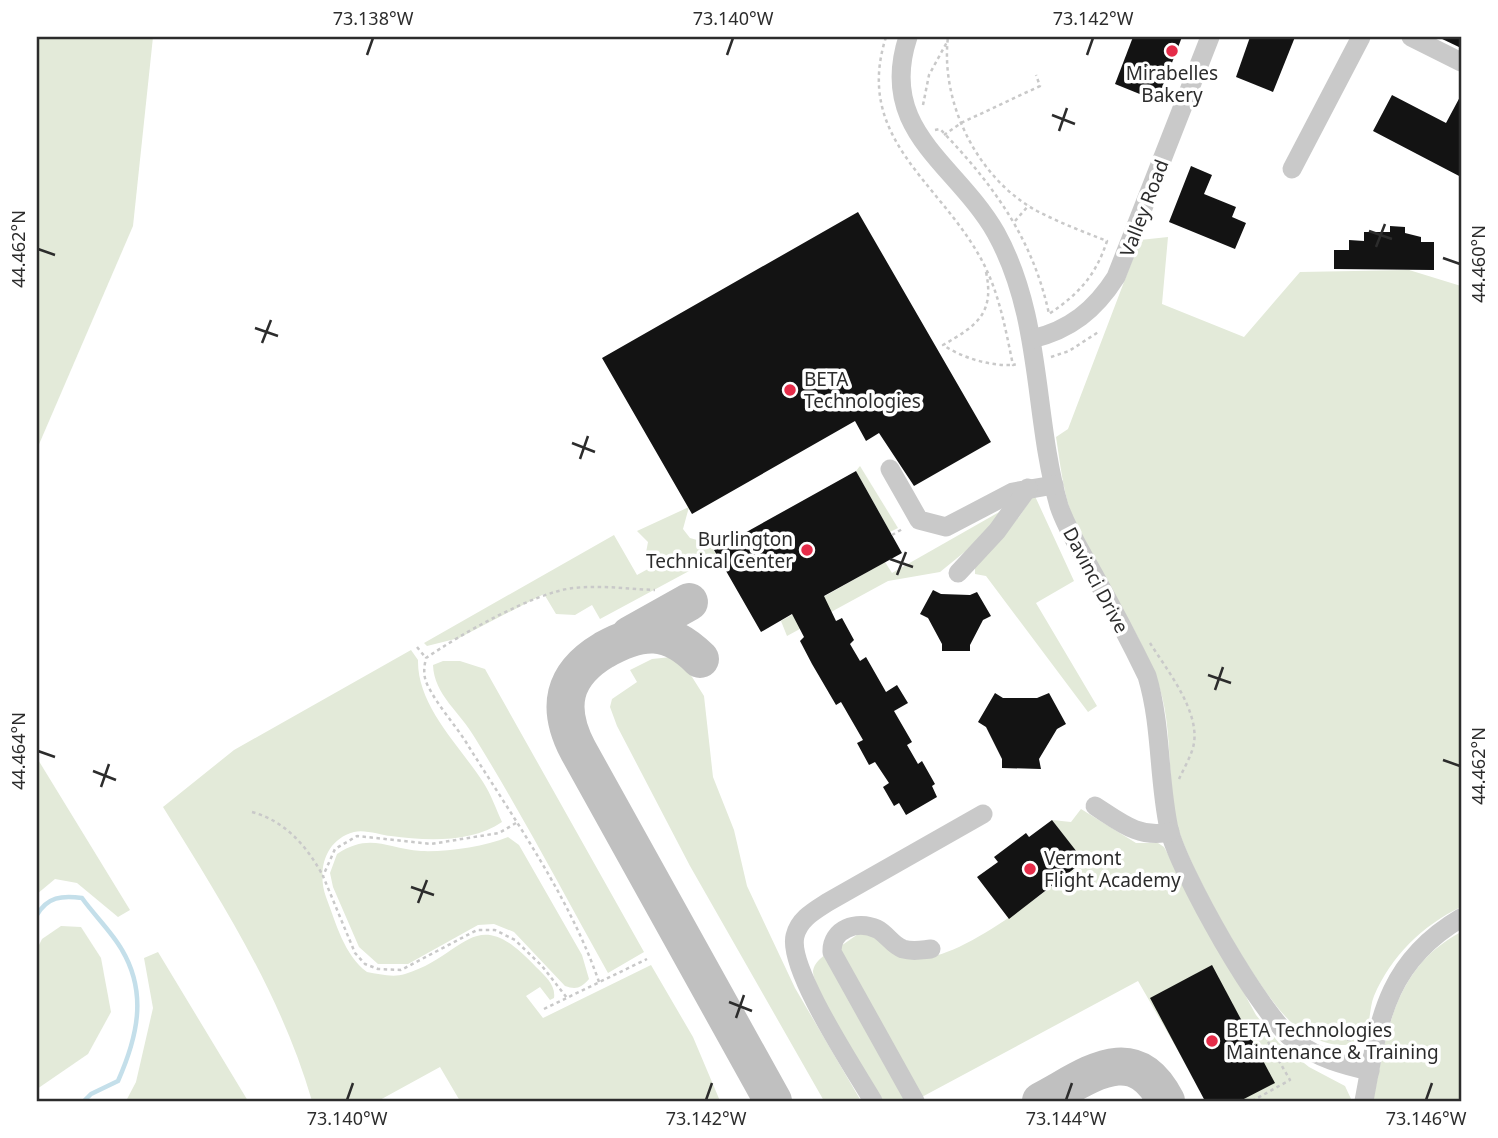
<svg xmlns="http://www.w3.org/2000/svg" width="1498" height="1138" viewBox="0 0 1498 1138" font-family="'Noto Sans',sans-serif">
  <style>
    .green { fill: #e3ead9 }
    .lines { fill: none; stroke-linecap: round; stroke-linejoin: round }
    .stream { stroke: #c4dfea; stroke-width: 4.5 }
    .taxiway { stroke: #c0c0c0; stroke-width: 38 }
    .building { fill: #131313 }
    .path { stroke: #c9c9c9; stroke-width: 2.5; stroke-dasharray: 3.5 3.5; stroke-linecap: butt }
    .minor { stroke: #c9c9c9; stroke-width: 19 }
    .ticks { fill: none; stroke: #2c2c2c; stroke-width: 2.5 }
    .poi-dot { fill: #e52c49; stroke: #fff; stroke-width: 2.5 }
    .labels { text-anchor: middle; dominant-baseline: central; stroke-width: 7; stroke-linejoin: round; paint-order: stroke }
    .poi-label { font-size: 19px; fill: #2c2c2c; stroke: #fff; text-anchor: start }
    .street-label { font-size: 19px; fill: #2c2c2c; stroke: #fff }
    .neatline { fill: none; stroke: #2c2c2c; stroke-width: 2.5 }
    .ticks-label { font-size: 18px; text-anchor: middle; fill: #2c2c2c }
  </style>
  <rect width="100%" height="100%" fill="#fff"/>
  <g class="green">
    <polygon points="37,37 153,37 133,226 37,449"/>
    <path d="M1168,237L1162,304L1244,337L1300,272L1409,270L1461,286V907C1423,925 1391,956 1374,996C1369,1008 1371,1025 1363,1036C1359,1042 1351,1044 1345,1045C1325,1046 1307,1036 1292,1023C1260,995 1189,869 1178,827C1165,777 1175,723 1155,675C1136,624 1101,579 1078,530C1064,501 1061,469 1056,437L1068,429L1140,240Z"/>
    <polygon points="860,466 898,528 890,532 856,471"/>
    <polygon points="1034,494 1074,581 1036,603 1097,706 1088,712 986,576 975,574 975,562 1019,517"/>
    <polygon points="689,507 683,529 690,538 711,544 717,556 600,619 592,605 575,615 556,614 544,594 459,638 427,646 424,643 614,535 637,575 657,564 645,558 648,542 637,531"/>
    <polygon points="1008,507 983,537 940,572 888,581 787,636 781,621 885,562 892,573"/>
    <path d="M411,650L418,660C417,706 459,745 483,782C491,794 496,809 502,822C472,843 426,841 391,836C381,835 364,829 354,832C324,840 317,872 326,897C336,923 344,955 367,972C379,974 393,978 405,974C467,955 474,900 536,967C545,976 556,985 554,998L550,1000L540,987L526,996L543,1018L651,965L693,1037L720,1101H460L440,1067L378,1101H312C281,994 221,901 163,807L234,750Z"/>
    <polygon points="671,657 682,661 704,696 713,777 734,830 747,886 795,988 861,1101 824,1101 690,866 617,726 610,707 612,699 637,682 630,670 652,659"/>
    <path d="M443,661H460L485,669L644,952L608,973C564,894 522,814 475,738C461,713 434,695 433,665Z"/>
    <polygon points="37,758 130,910 118,917 77,883 55,879 37,894"/>
    <path d="M1081,809L1136,843H1158L1164,847L1256,1015L1279,1043L1309,1067L1345,1086L1352,1101H1207L1138,981L920,1098L838,948L861,932C880,938 896,952 914,957C955,966 1050,887 1084,862L1052,820L1071,822Z"/>
    <path d="M508,837L519,845L582,955L589,979C581,988 576,990 565,986L514,932L494,924L478,925L408,964H378L359,947L333,887L330,873L337,854C371,832 386,849 421,851C447,852 484,847 508,837Z"/>
    <polygon points="61,926 81,927 101,958 111,1012 88,1054 37,1089 37,949 42,939"/>
    <path d="M1461,932V1101H1373C1387,1033 1393,968 1461,932Z"/>
    <polygon points="158,952 248,1101 126,1101 136,1082 153,1008 144,958"/>
    <path d="M826,954L910,1101H883C871,1079 813,991 813,971C814,963 821,958 826,954Z"/>
  </g>
  <g class="lines">
    <g class="stream">
      <polyline points="37,38 37,37"/>
      <path d="M37,915C47,897 62,895 82,898C94,915 112,932 122,950C148,994 137,1038 118,1081L91,1094L84,1101"/>
    </g>
    <g class="taxiway">
      <polyline points="630,635 689,602"/>
      <path d="M700,659C668,627 642,629 604,650C562,675 556,708 578,750L773,1101"/>
      <path d="M1041,1101C1087,1077 1133,1037 1166,1101"/>
    </g>
  </g>
  <g class="building">
    <polygon points="1133,37 1182,37 1157,101 1115,84"/>
    <polygon points="1250,37 1295,37 1273,92 1236,77"/>
    <polygon points="1438,37 1461,37 1461,48"/>
    <polygon points="1392,95 1446,123 1461,95 1461,177 1373,131"/>
    <polygon points="1191,166 1212,175 1204,194 1236,207 1232,217 1246,223 1235,249 1169,222"/>
    <polygon points="858,212 991,442 914,486 879,433 866,441 855,421 692,514 602,358"/>
    <polygon points="1390,226 1405,227 1405,233 1421,237 1421,242 1434,242 1434,270 1334,269 1334,250 1349,250 1349,240 1364,241 1364,232 1390,232"/>
    <polygon points="856,471 902,553 824,596 836,621 842,618 854,640 850,644 860,661 866,657 886,692 897,685 908,703 894,711 912,742 907,745 918,764 922,761 935,784 932,786 937,797 906,815 899,803 894,806 883,787 889,783 875,762 869,765 857,743 863,740 841,702 836,705 812,664 800,641 804,637 792,614 761,632 714,550"/>
    <polygon points="933,590 941,594 970,595 977,592 991,616 983,620 970,645 970,651 942,651 942,644 928,618 920,614"/>
    <polygon points="995,693 1003,698 1037,698 1049,693 1066,724 1057,729 1039,759 1041,769 1002,768 1002,759 986,727 978,722"/>
    <polygon points="1052,820 1084,861 1009,919 977,877 998,862 994,857 1026,833 1029,837"/>
    <polygon points="1212,965 1275,1083 1240,1101 1205,1101 1150,998"/>
  </g>
  <g class="lines">
    <g class="path">
      <path d="M886,37C854,137 937,180 980,257C999,291 1005,327 1013,365L1017,364"/>
      <polyline points="923,105 929,75 947,42"/>
      <path d="M935,130L940,129C993,184 1033,239 1049,314C1079,294 1096,275 1107,241C1084,232 1060,223 1037,211C978,179 940,103 948,37"/>
      <polyline points="944,135 961,123 1040,86 1036,75"/>
      <polyline points="1015,221 1029,205"/>
      <path d="M986,272C995,314 976,326 943,345C963,358 989,366 1013,365"/>
      <polyline points="1051,357 1069,351 1100,331"/>
      <polyline points="892,535 904,528"/>
      <path d="M1150,643C1167,670 1199,710 1194,743C1192,755 1184,768 1179,779"/>
      <polyline points="417,647 426,658"/>
      <path d="M252,812C285,821 307,846 323,876"/>
      <polyline points="516,823 499,833 431,844 357,836 335,849 323,876 355,953 365,964 378,969 401,970 477,930 495,930 515,940 542,966 567,998"/>
      <path d="M599,982C570,898 516,822 469,747C456,725 438,707 427,684C423,675 424,667 426,658C461,634 533,593 573,588C601,585 628,589 655,590"/>
      <polyline points="544,1009 647,959"/>
      <polyline points="1313,1032 1351,1040"/>
      <polyline points="1252,1101 1290,1080 1267,1040 1270,1037"/>
    </g>
    <g class="minor">
      <path d="M908,37C877,131 956,163 996,233C1043,318 1033,416 1059,506C1067,530 1081,551 1093,573C1112,607 1130,641 1147,676C1162,726 1158,778 1169,829C1179,871 1261,1017 1296,1042C1318,1058 1343,1065 1370,1071"/>
      <polyline points="1411,37 1461,62"/>
      <polyline points="1292,169 1361,37"/>
      <path d="M1032,339C1070,330 1095,310 1116,277L1210,37"/>
      <polyline points="890,469 919,520 946,527 1013,492 1054,485"/>
      <polyline points="958,573 997,531 1028,488"/>
      <path d="M1095,806C1120,822 1139,839 1170,832"/>
      <path d="M873,1101C855,1070 787,968 795,936C799,919 814,911 828,902L983,814"/>
      <path d="M915,1101L832,952C831,929 857,920 877,929C887,934 892,945 903,949C913,952 921,950 931,949"/>
      <path d="M1364,1101C1379,1021 1385,963 1461,918"/>
    </g>
  </g>
  <path class="ticks" d="M367,55L373,38M727,55L733,38M1087,55L1093,38M1052,115L1075,124M1059,131L1067,108M1369,231L1392,239M1376,247L1385,224M38,249L55,255M1443,258L1460,264M255,328L278,336M262,343L271,320M572,443L595,452M580,459L588,436M890,559L913,567M897,575L906,552M1208,675L1231,683M1215,690L1223,667M38,751L55,757M1443,760L1460,766M93,771L116,780M101,787L109,764M411,887L434,895M418,903L427,880M729,1002L752,1011M736,1018L744,995M347,1100L353,1083M706,1100L712,1083M1066,1100L1072,1083M1426,1100L1432,1083"/>
  <g class="poi-dot">
    <circle cx="1172" cy="51" r="7"/>
    <circle cx="790" cy="390" r="7"/>
    <circle cx="807" cy="550" r="7"/>
    <circle cx="1030" cy="869" r="7"/>
    <circle cx="1212" cy="1041" r="7"/>
  </g>
  <g class="labels">
    <g class="poi-label">
      <text x="1172" y="73" text-anchor="middle">Mirabelles<tspan x="1172" dy="22">Bakery</tspan></text>
      <text x="804" y="379">BETA<tspan x="804" dy="22">Technologies</tspan></text>
      <text x="793" y="539" text-anchor="end">Burlington<tspan x="793" dy="22">Technical Center</tspan></text>
      <text x="1044" y="858">Vermont<tspan x="1044" dy="22">Flight Academy</tspan></text>
      <text x="1226" y="1030">BETA Technologies<tspan x="1226" dy="22">Maintenance &amp; Training</tspan></text>
    </g>
    <g class="street-label">
      <text transform="translate(1144 208) rotate(-69)">Valley Road</text>
      <text transform="translate(1096 580) rotate(62)">Davinci Drive</text>
    </g>
  </g>
  <rect width="1498" height="1138" fill="none" stroke="#ffffff" stroke-width="77"/>
  <rect x="38" y="38" width="1422" height="1062" class="neatline"/>
  <g class="ticks-label">
    <text x="373" y="25">73.138°W</text>
    <text x="733" y="25">73.140°W</text>
    <text x="1093" y="25">73.142°W</text>
    <text transform="translate(19 249) rotate(-90)" y="6">44.462°N</text>
    <text transform="translate(1479 264) rotate(-90)" y="6">44.460°N</text>
    <text transform="translate(19 751) rotate(-90)" y="6">44.464°N</text>
    <text transform="translate(1479 766) rotate(-90)" y="6">44.462°N</text>
    <text x="347" y="1125">73.140°W</text>
    <text x="706" y="1125">73.142°W</text>
    <text x="1066" y="1125">73.144°W</text>
    <text x="1426" y="1125">73.146°W</text>
  </g>
</svg>
